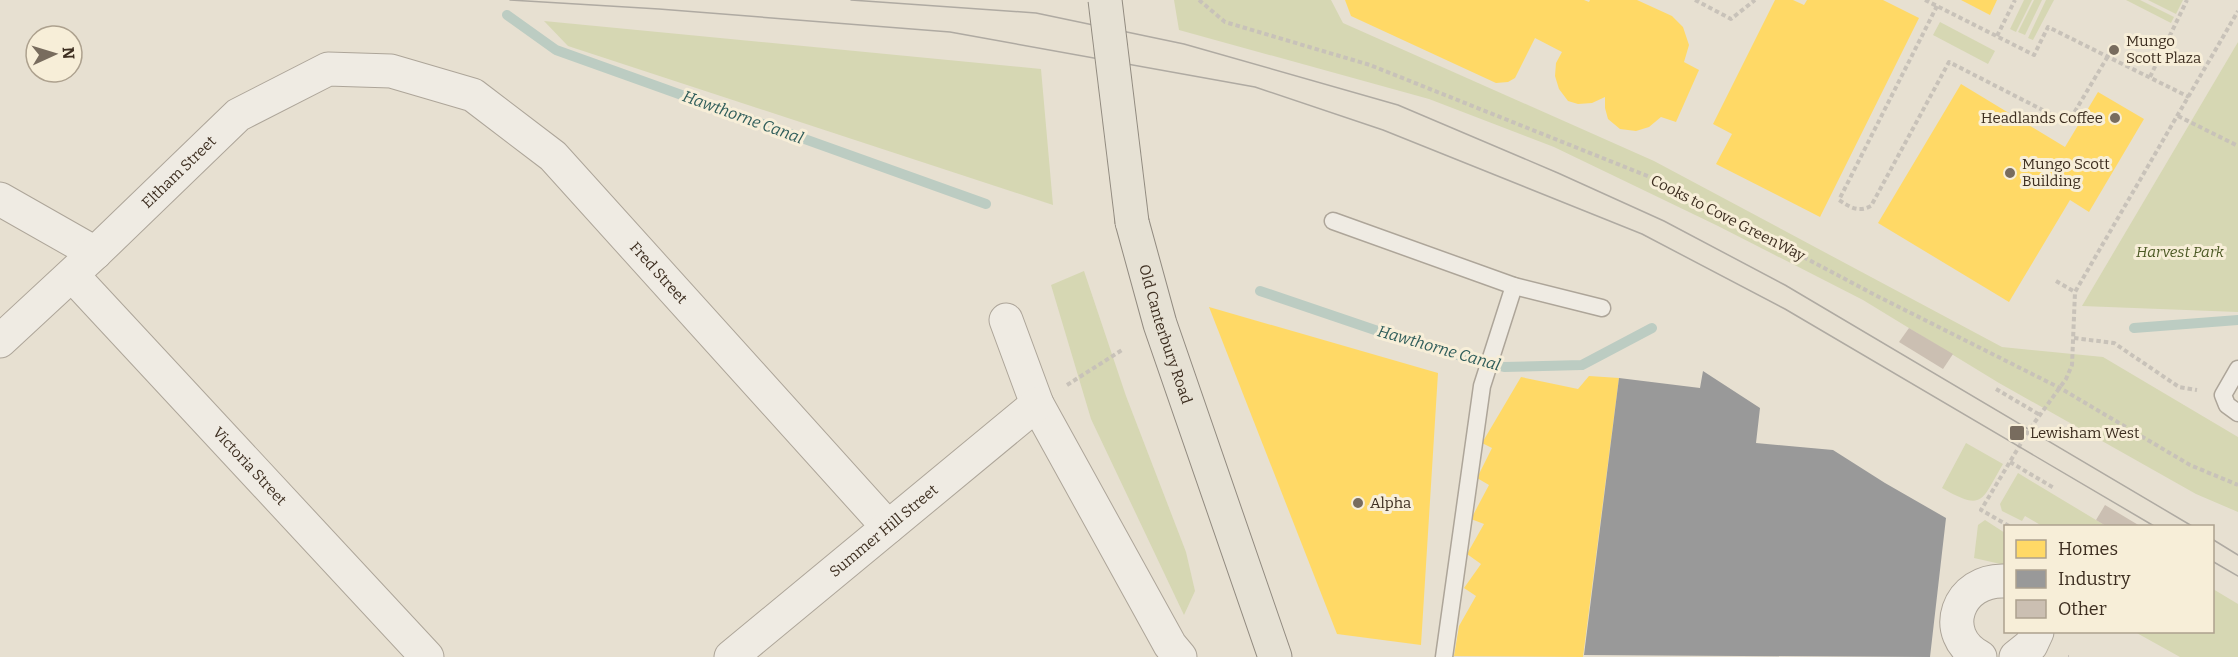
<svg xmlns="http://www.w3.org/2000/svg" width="2238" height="657" viewBox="0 0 2238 657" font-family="Bitter,serif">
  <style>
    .green { fill: #d6d7b3 }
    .homes { fill: #ffd966 }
    .industry { fill: #999 }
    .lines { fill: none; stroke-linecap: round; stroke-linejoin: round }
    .stream { stroke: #bcccc2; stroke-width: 10 }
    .building { fill: #cbbfb2 }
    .service-casing { stroke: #ada599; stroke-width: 19 }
    .minor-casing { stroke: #ada599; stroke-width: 35 }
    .primary-casing { stroke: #928b80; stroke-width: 35 }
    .path { stroke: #c8c2b9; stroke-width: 4; stroke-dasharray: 4.5 3; stroke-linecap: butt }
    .service { stroke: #efebe3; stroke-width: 16 }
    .minor { stroke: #efebe3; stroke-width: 33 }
    .primary { stroke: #e6e1d4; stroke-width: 33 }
    .tram { stroke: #afaaa2; stroke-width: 1.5 }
    .primary-bridge-casing { stroke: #928b80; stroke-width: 35; stroke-linecap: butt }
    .primary-bridge { stroke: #e6e1d4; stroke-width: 33 }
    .poi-dot { fill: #786c5e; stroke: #f7eed8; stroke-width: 2 }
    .labels { text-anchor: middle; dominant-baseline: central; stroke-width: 6; stroke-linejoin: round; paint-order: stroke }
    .poi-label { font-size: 15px; fill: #3d2e20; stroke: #f7eed8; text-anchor: start }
    .street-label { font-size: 15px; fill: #3d2e20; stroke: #f7eed8 }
    .park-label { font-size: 15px; font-style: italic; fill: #4d5a26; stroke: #f7eed8 }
    .water-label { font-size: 16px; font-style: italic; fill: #2f5d5a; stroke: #f7eed8 }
  </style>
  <rect width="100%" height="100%" fill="#e7e0d1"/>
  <g class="green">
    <polygon points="1174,0 1331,0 1343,23 1654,161 2002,347 2103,357 2238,437 2238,512 2196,494 1999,383 1863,300 1718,226 1554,147 1429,99 1179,30"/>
    <polygon points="2024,0 2032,0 2016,32 2010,29"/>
    <polygon points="2034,0 2042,0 2025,35 2018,32"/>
    <polygon points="2046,0 2054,0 2033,40 2028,38"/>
    <polygon points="2126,0 2140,0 2174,17 2171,23"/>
    <polygon points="2148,0 2183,0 2176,14"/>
    <polygon points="544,21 1041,69 1053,205 568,46"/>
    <polygon points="1940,22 1995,51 1988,64 1933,35"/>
    <polygon points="2238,42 2238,312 2082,306"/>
    <polygon points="1084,271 1126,396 1186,552 1195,591 1184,615 1091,419 1051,285"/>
    <path d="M1966,443L2003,464C1981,501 1984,512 1942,488Z"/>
    <polygon points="2018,473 2096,520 2106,526 2042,526 2025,516 2022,521 2002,511 2000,504"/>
    <polygon points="1985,520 2005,533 2005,565 1974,558 1978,525"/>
    <polygon points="2213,589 2238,604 2238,657 2180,657 2135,632 2212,632"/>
  </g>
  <g class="homes">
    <polygon points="1345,0 1584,0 1589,2 1590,0 1637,0 1672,16 1683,27 1689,45 1684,62 1699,70 1676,122 1661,117 1649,127 1636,131 1620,129 1608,119 1605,108 1605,97 1592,103 1578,104 1568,101 1559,89 1555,76 1556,63 1562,52 1535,38 1515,78 1508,82 1496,83 1351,16"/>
    <polygon points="1775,0 1793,0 1804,5 1807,0 1883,0 1919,18 1820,217 1716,164 1732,134 1713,124"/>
    <polygon points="1961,0 1997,0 1990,15"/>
    <polygon points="1961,84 2065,147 2098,92 2144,119 2089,212 2070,200 2009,302 1878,223"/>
    <polygon points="1209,307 1438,373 1421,645 1337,634"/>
    <polygon points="1589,376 1619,378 1583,657 1454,656 1459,626 1476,596 1464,588 1481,564 1467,554 1484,524 1471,519 1489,485 1477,478 1492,448 1482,443 1521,377 1578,389"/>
  </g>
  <polygon class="industry" points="1703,371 1760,408 1756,443 1833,450 1885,483 1946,518 1930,657 1584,655 1619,378 1700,388"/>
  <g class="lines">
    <g class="stream">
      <polyline points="507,15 556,50 986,204"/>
      <polyline points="1260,291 1422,346 1504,367 1582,365 1652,328"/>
      <polyline points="2134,328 2238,320"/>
    </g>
  </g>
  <g class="building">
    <polygon points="1909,328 1953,354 1943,369 1899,342"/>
    <polygon points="2105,505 2140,526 2106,526 2096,520"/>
  </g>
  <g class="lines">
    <g class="service-casing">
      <g id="service">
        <polyline points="1333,221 1514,286 1602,308"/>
        <polyline points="2238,369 2223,395 2227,405 2238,413"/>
        <polyline points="1444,657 1482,386 1514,286"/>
      </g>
    </g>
    <g class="minor-casing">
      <g id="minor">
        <polyline points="0,199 95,253"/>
        <path id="s1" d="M72,275L427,657"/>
        <polyline points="1006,320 1037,404 1170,645 1180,657"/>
        <path id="s2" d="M0,341L95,253L238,115L328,69L391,71L473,95L553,156L888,527"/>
        <path id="s3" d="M731,657L1037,404"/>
        <path d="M1980,657C1938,635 1957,578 2006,581"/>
        <polyline points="2016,657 2031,645 2037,632"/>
      </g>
    </g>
    <g class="primary-casing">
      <g id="primary">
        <path id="s4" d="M1132,222L1160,324L1275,657"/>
      </g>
    </g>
    <g class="path">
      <polyline points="1199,0 1225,22 1370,65 1660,181 1877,296 2060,388 2190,465 2238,485"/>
      <polyline points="1695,0 1731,19 1755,0"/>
      <polyline points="1925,0 2034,55 2048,27 2189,97"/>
      <path d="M1937,6L1839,200C1850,207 1858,213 1871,206L1949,62L2068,123L2108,56"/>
      <polyline points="1997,36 2015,0"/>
      <polyline points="2150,77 2187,0"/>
      <polyline points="2178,116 2238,146"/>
      <polyline points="2056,281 2075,292"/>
      <polyline points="2074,338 2114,343 2179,387 2197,390"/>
      <polyline points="1067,385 1122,350"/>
      <polyline points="1996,389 2040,415"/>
      <polyline points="2010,462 2054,488"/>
      <polyline points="2009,526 1981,510 2029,430 2066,379 2072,365 2075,292 2238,11"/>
      <polyline points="2068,657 2069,657"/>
    </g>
    <use href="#service" class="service"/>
    <use href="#minor" class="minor"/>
    <use href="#primary" class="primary"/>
    <g class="tram">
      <polyline points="510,0 659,9 950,32 1255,87 1383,130 1642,234 1785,309 2154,526"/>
      <polyline points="851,0 1036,13 1184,44 1398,105 1558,173 1664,221 1785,285 2192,526"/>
      <polyline points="2212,539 2238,555"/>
      <polyline points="2212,561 2238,576"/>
    </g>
    <g class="primary-bridge-casing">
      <polyline id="primary-bridge" points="1105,0 1132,222"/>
    </g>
    <use href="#primary-bridge" class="primary-bridge"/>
  </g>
  <g class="poi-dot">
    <circle cx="2114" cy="50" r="6"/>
    <circle cx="2115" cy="118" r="6"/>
    <circle cx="2010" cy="173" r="6"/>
    <rect x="2009" y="425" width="16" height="16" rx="3"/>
    <circle cx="1358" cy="503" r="6"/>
  </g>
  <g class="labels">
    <g class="poi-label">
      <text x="2126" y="41">Mungo<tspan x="2126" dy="17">Scott Plaza</tspan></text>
      <text x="2103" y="118" text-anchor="end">Headlands Coffee</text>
      <text x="2022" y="164">Mungo Scott<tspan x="2022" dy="17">Building</tspan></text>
      <text x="2030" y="433">Lewisham West</text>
      <text x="1370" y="503">Alpha</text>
    </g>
    <g class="street-label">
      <text stroke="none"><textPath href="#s2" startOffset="246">Eltham Street</textPath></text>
      <text transform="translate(1728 218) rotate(27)">Cooks to Cove GreenWay</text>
      <text stroke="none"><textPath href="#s2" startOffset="836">Fred Street</textPath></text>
      <text stroke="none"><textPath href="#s4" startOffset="117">Old Canterbury Road</textPath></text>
      <text stroke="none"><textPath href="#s1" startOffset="261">Victoria Street</textPath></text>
      <text stroke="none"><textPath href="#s3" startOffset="198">Summer Hill Street</textPath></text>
    </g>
    <g class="park-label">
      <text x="2180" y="252">Harvest Park</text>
    </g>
    <g class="water-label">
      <text transform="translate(743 117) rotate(20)">Hawthorne Canal</text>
      <text transform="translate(1439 348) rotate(16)">Hawthorne Canal</text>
    </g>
  </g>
  <rect x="2004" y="525" width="210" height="108" fill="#f7eed8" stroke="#ada18e" stroke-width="1.5"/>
  <rect x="2016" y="540" width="30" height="18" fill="#ffd966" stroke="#ada18e" stroke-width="1.5"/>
  <text x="2058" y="555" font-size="18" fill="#3d2e20">Homes</text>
  <rect x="2016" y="570" width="30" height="18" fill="#999999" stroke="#ada18e" stroke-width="1.5"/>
  <text x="2058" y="585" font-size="18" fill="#3d2e20">Industry</text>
  <rect x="2016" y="600" width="30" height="18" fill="#cbbfb2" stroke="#ada18e" stroke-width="1.5"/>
  <text x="2058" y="615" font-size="18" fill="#3d2e20">Other</text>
  <g transform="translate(54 54) rotate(86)"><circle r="28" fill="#f7eed8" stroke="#ada18e" stroke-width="1.5"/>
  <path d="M0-4.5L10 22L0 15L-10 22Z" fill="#786c5e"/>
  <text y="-9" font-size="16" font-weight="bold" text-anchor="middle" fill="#3d2e20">N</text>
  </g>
</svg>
